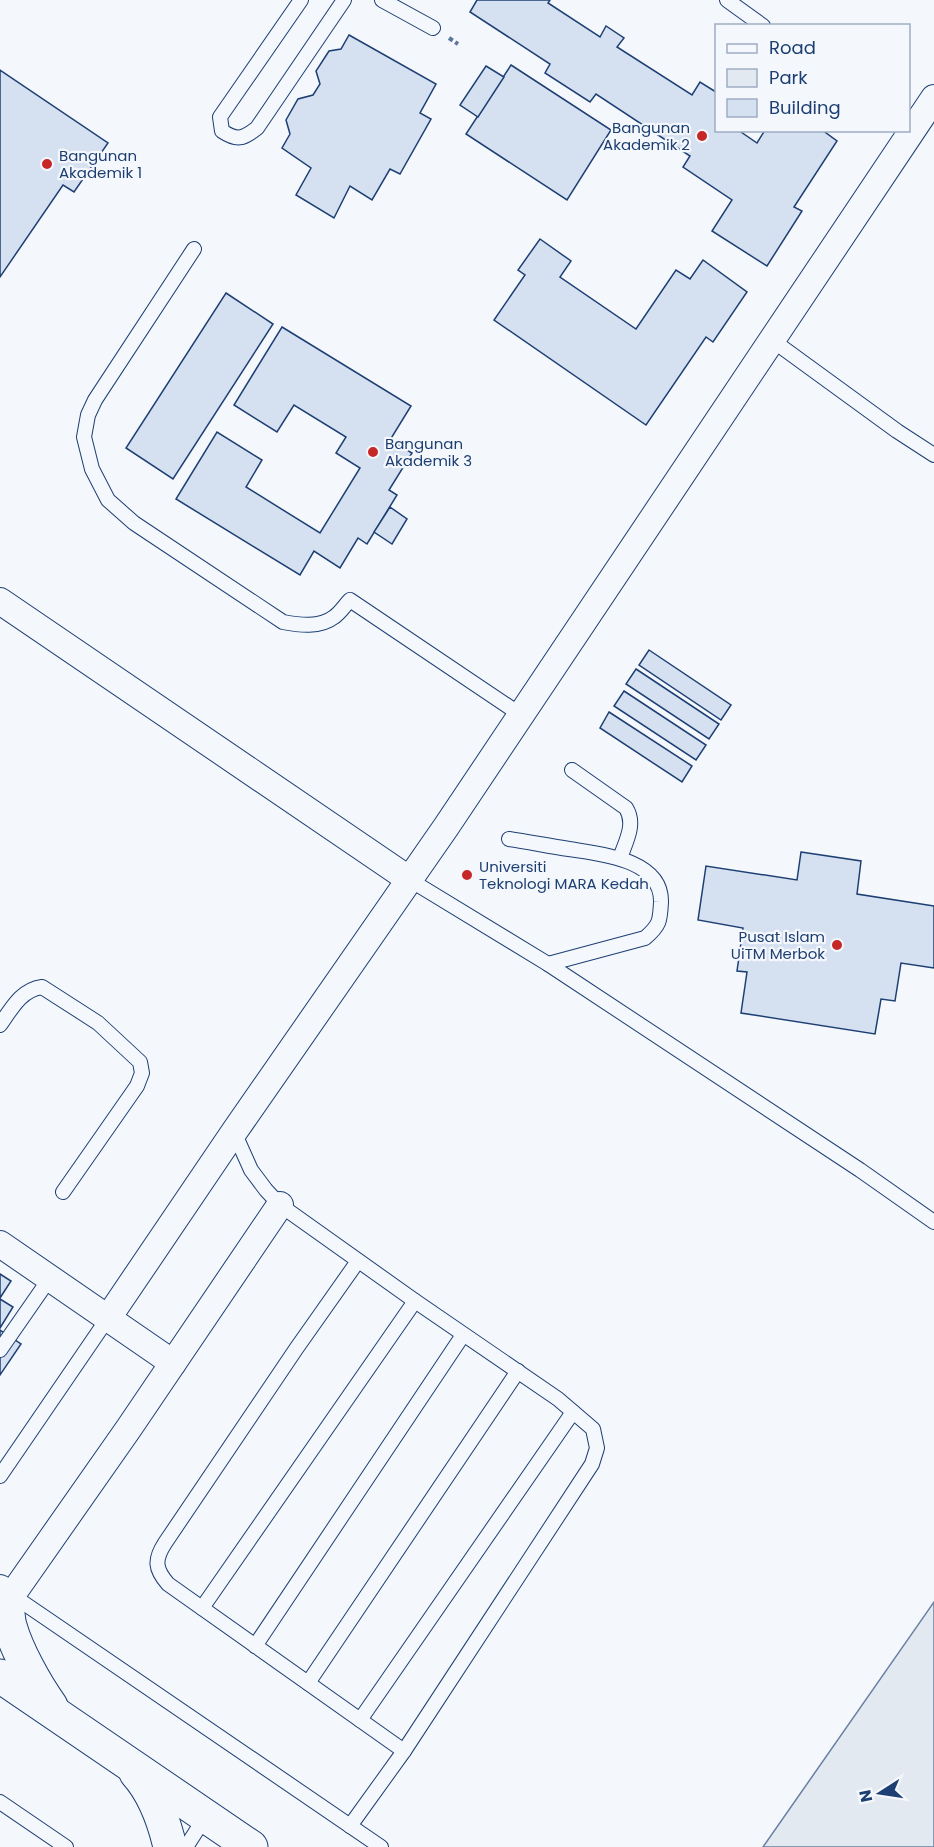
<svg xmlns="http://www.w3.org/2000/svg" width="934" height="1847" viewBox="0 0 934 1847" font-family="Poppins,sans-serif">
  <style>
    .green { fill: #e3e9f0; stroke: #687fa3; stroke-width: 1.5 }
    .building { fill: #d5e0f0; stroke: #1d3f73; stroke-width: 1.5 }
    .lines { fill: none; stroke-linecap: round; stroke-linejoin: round }
    .lane-casing { stroke: #1d3f73; stroke-width: 16 }
    .street-casing { stroke: #1d3f73; stroke-width: 28 }
    .secondary-casing { stroke: #1d3f73; stroke-width: 35 }
    .path { stroke: #5e769c; stroke-width: 4; stroke-dasharray: 4.5 3; stroke-linecap: butt }
    .lane { stroke: #f4f7fb; stroke-width: 14 }
    .street { stroke: #f4f7fb; stroke-width: 26 }
    .secondary { stroke: #f4f7fb; stroke-width: 33 }
    .poi-dot { fill: #c62828; stroke: #f4f7fb; stroke-width: 2 }
    .labels { text-anchor: middle; dominant-baseline: central; stroke-width: 4.5; stroke-linejoin: round; paint-order: stroke }
    .poi-label { font-size: 15px; fill: #1d3f73; stroke: #f4f7fb; text-anchor: start }
  </style>
  <rect width="100%" height="100%" fill="#f4f7fb"/>
  <polygon class="green" points="934,1602 934,1847 763,1847"/>
  <g class="building">
    <polygon points="477,0 550,0 548,3 600,37 606,26 624,38 617,47 692,95 700,82 716,92 716,130 738,130 757,143 765,130 822,130 837,141 794,207 802,211 767,266 712,231 732,200 683,167 690,156 596,94 590,102 545,73 550,64 470,12"/>
    <polygon points="349,35 436,84 420,113 431,119 400,174 390,169 372,200 350,186 334,218 296,195 311,168 282,148 290,134 286,120 298,99 313,95 320,84 316,71 329,51 341,49"/>
    <polygon points="511,65 611,130 567,200 466,134"/>
    <polygon points="486,66 504,77 478,117 460,105"/>
    <polygon points="0,70 108,143 74,192 63,185 0,277"/>
    <polygon points="540,239 571,261 560,277 636,329 676,270 690,279 703,260 747,292 713,342 706,337 646,425 494,320 525,275 518,270"/>
    <polygon points="226,293 273,324 173,479 126,448"/>
    <polygon points="282,327 411,406 390,440 412,453 389,490 397,495 367,544 358,538 340,568 314,551 300,575 176,499 217,432 262,460 246,487 320,533 360,468 336,453 346,437 294,405 277,432 234,405"/>
    <polygon points="390,507 407,519 392,544 374,532"/>
    <polygon points="649,650 731,705 721,720 639,665"/>
    <polygon points="636,669 719,724 709,739 626,684"/>
    <polygon points="624,691 706,745 696,760 614,706"/>
    <polygon points="609,712 692,766 682,782 600,728"/>
    <polygon points="801,852 861,861 857,894 934,906 934,968 901,963 895,1001 881,999 875,1034 741,1013 747,972 737,971 743,928 698,920 706,866 797,880"/>
    <polygon points="0,1274 11,1281 0,1298"/>
    <polygon points="0,1299 13,1307 0,1328"/>
    <polygon points="0,1330 21,1344 0,1375"/>
  </g>
  <g class="lines">
    <g class="lane-casing">
      <g id="lane">
        <path d="M301,0L220,117L222,131C237,141 243,139 257,128L344,0"/>
        <polyline points="382,0 433,28"/>
        <polyline points="727,0 763,26"/>
        <path d="M194,249L95,400L88,415L84,437L92,469L108,500L134,523L283,622C299,625 320,628 334,617C340,613 345,605 350,600L521,715"/>
        <polyline points="772,340 897,431 934,455"/>
        <path d="M572,770L626,808C636,824 626,841 620,858"/>
        <path d="M509,839C529,842 549,846 569,849C600,854 662,859 661,902C660,921 660,925 645,938L548,964"/>
        <polyline points="410,880 548,964 860,1170 934,1222"/>
        <path d="M0,1025C12,1008 21,990 42,987L98,1023L140,1062L142,1073L137,1086L63,1192"/>
        <polyline points="234,1132 251,1170 266,1190 280,1205 415,1301 558,1399 593,1429 597,1448 592,1464 404,1751 350,1826"/>
        <path d="M358,1261L296,1349L165,1543C154,1560 155,1569 168,1584L404,1751"/>
        <polyline points="0,1350 50,1278"/>
        <polyline points="0,1476 108,1318"/>
        <polyline points="10,1598 12,1595 381,1847"/>
        <polyline points="202,1608 415,1301"/>
        <polyline points="255,1646 463,1335"/>
        <polyline points="308,1683 518,1371"/>
        <polyline points="360,1720 573,1412"/>
        <polyline points="0,1802 66,1847"/>
        <polyline points="186,1847 206,1816"/>
      </g>
    </g>
    <g class="street-casing">
      <g id="street">
        <polyline points="0,601 410,880"/>
        <polyline points="0,1244 173,1363"/>
        <polyline points="108,1318 234,1132 446,827 934,98"/>
        <polyline points="0,1588 12,1595 129,1428 280,1205"/>
      </g>
    </g>
    <g class="secondary-casing">
      <g id="secondary">
        <path d="M0,1605L7,1603C8,1610 8,1619 10,1626C17,1651 36,1685 51,1706"/>
        <polyline points="0,1676 251,1847"/>
        <path d="M136,1773C154,1793 164,1821 170,1847"/>
      </g>
    </g>
    <polyline class="path" points="449,38 458,44"/>
    <use href="#lane" class="lane"/>
    <use href="#street" class="street"/>
    <use href="#secondary" class="secondary"/>
  </g>
  <g class="poi-dot">
    <circle cx="702" cy="136" r="6"/>
    <circle cx="47" cy="164" r="6"/>
    <circle cx="373" cy="452" r="6"/>
    <circle cx="467" cy="875" r="6"/>
    <circle cx="837" cy="945" r="6"/>
  </g>
  <g class="labels">
    <g class="poi-label">
      <text x="690" y="127" text-anchor="end">Bangunan<tspan x="690" dy="17">Akademik 2</tspan></text>
      <text x="59" y="155">Bangunan<tspan x="59" dy="17">Akademik 1</tspan></text>
      <text x="385" y="443">Bangunan<tspan x="385" dy="17">Akademik 3</tspan></text>
      <text x="479" y="866">Universiti<tspan x="479" dy="17">Teknologi MARA Kedah</tspan></text>
      <text x="825" y="936" text-anchor="end">Pusat Islam<tspan x="825" dy="17">UiTM Merbok</tspan></text>
    </g>
  </g>
  <rect x="715" y="24" width="195" height="108" fill="#f4f7fb" stroke="#9eadc5" stroke-width="1.5"/>
  <rect x="727" y="44" width="30" height="9" fill="#f4f7fb" stroke="#9eadc5" stroke-width="1.5"/>
  <text x="769" y="54" font-size="18" fill="#1d3f73">Road</text>
  <rect x="727" y="69" width="30" height="18" fill="#e3e9f0" stroke="#9eadc5" stroke-width="1.5"/>
  <text x="769" y="84" font-size="18" fill="#1d3f73">Park</text>
  <rect x="727" y="99" width="30" height="18" fill="#d5e0f0" stroke="#9eadc5" stroke-width="1.5"/>
  <text x="769" y="114" font-size="18" fill="#1d3f73">Building</text>
  <g transform="translate(880 1793) rotate(258)" stroke="#f4f7fb" stroke-width="4.5" paint-order="stroke">
  <path d="M0-4.5L10 22L0 15L-10 22Z" fill="#1d3f73"/>
  <text y="-9" font-size="16" font-weight="bold" text-anchor="middle" fill="#1d3f73">N</text>
  </g>
</svg>
